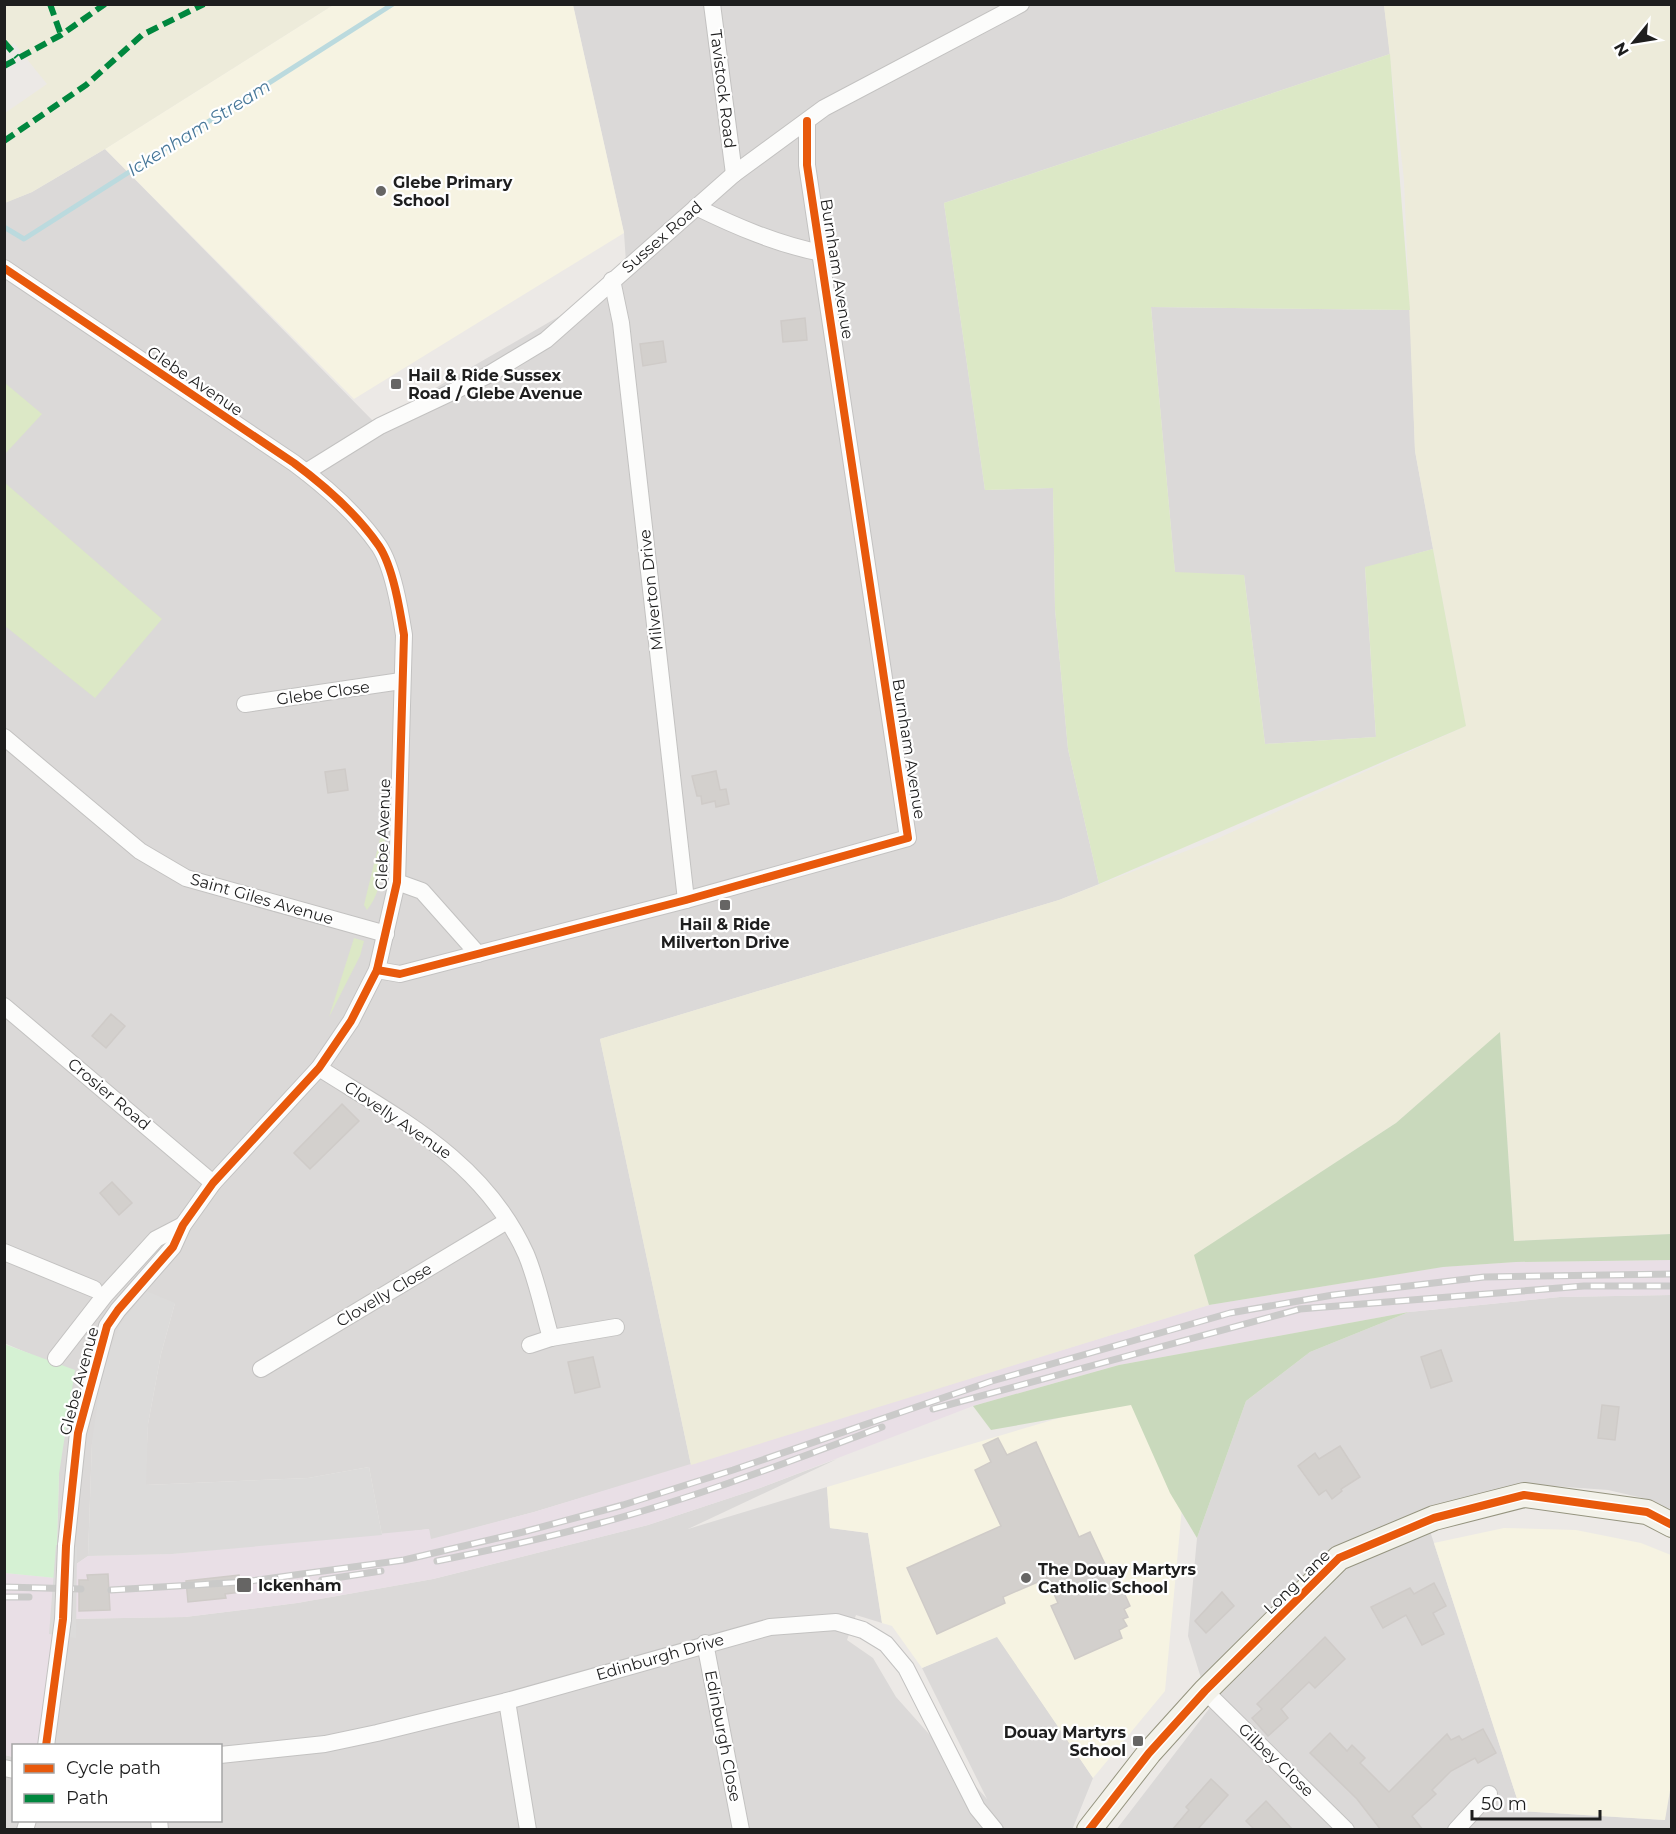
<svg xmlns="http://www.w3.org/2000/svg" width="1676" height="1834" viewBox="0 0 1676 1834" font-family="Montserrat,sans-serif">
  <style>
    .residential { fill: #dbd9d8 }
    .industrial { fill: #e9dfe6 }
    .education { fill: #f6f3e2 }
    .farmland { fill: #edebda }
    .grass { fill: #dce8c6 }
    .forest { fill: #c9d9bc }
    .park { fill: #d5f1d3 }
    .parking { fill: #dcdbda }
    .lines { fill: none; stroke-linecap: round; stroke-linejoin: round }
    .stream { stroke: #bbdade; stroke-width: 5 }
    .building { fill: #d3d0cd; stroke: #cfcbc8; stroke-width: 1.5 }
    .minor-casing { stroke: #c3c2c1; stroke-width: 18 }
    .secondary-casing { stroke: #95947f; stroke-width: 26 }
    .minor { stroke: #fcfcfb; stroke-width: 16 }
    .secondary { stroke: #f3f2ea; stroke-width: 24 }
    .rail-casing { stroke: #cacac9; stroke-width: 7 }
    .rail { stroke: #fff; stroke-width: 4.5; stroke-dasharray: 14; stroke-linecap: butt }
    .minor-bridge-casing { stroke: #c3c2c1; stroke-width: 18; stroke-linecap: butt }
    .minor-bridge { stroke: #fcfcfb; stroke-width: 16 }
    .quiet { stroke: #00873e; stroke-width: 6; stroke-dasharray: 12 6; stroke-linecap: butt }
    .cycleway-casing { stroke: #fff; stroke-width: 11 }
    .cycleway { stroke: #e8590c; stroke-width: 8 }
    .poi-dot { fill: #666564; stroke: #fff; stroke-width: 2 }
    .labels { text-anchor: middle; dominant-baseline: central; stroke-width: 4.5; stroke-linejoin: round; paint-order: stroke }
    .street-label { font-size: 16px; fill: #1e1e1e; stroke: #fff }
    .poi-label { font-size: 16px; font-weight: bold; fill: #1e1e1e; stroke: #fff; text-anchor: start }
    .water-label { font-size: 18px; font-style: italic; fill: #48789a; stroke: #fff }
  </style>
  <rect width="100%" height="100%" fill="#ece9e6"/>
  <g class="residential">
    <polygon points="573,5 1384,5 1390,54 944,203 985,490 1053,488 1055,609 1068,749 1099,884 1059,900 600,1039 691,1465 534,1512 430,1540 429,1529 382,1535 369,1467 308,1478 145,1485 148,1424 161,1354 175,1303 92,1442 88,1556 56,1578 59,1474 30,1354 4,1343 4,203 32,192 105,149 375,423 627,277 624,233"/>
    <polygon points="1151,307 1410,310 1415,451 1433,549 1365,568 1376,737 1265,744 1244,575 1175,573"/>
    <polygon points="1671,1295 1671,1512 1647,1499 1608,1490 1525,1484 1331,1552 1205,1691 1188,1636 1197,1538 1246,1401 1310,1352 1409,1312 1560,1297"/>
    <polygon points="837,1459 688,1529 827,1487 830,1528 868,1533 882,1623 856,1615 847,1640 873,1658 896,1697 987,1799 922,1668 997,1636 1093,1778 1072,1830 5,1830 5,1755 13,1757 14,1820 220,1820 220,1746 46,1745 63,1619 185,1617 297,1603 433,1579 648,1525 760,1488"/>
    <polygon points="1430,1531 1521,1811 1664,1820 1671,1779 1671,1829 1116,1830 1232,1679 1336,1573"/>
  </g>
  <polygon class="industrial" points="1671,1260 1671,1295 1560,1297 1409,1312 1119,1365 973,1406 760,1488 648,1525 433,1579 297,1603 185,1617 64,1619 46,1745 14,1746 13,1757 5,1755 5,1573 56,1578 88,1556 172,1554 429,1529 431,1539 534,1512 1209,1305 1442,1267 1516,1262"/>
  <g class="education">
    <polygon points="333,5 573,5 624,233 354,399 105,149"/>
    <polygon points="1194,1378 1165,1691 1093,1778 997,1637 922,1668 892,1626 882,1623 868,1533 830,1528 827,1487"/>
    <polygon points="1504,1528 1576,1530 1641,1543 1671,1555 1672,1779 1665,1820 1521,1811 1434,1543"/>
  </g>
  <g class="farmland">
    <polygon points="5,4 333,4 333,5 105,149 32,192 5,203 5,113 47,84 14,43 5,49"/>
    <polygon points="1384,5 1671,5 1671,1234 1514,1241 1500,1033 1396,1123 1195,1255 1209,1305 691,1465 600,1039 1059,900 1212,841 1466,726 1415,451 1404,180"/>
  </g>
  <g class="grass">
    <polygon points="1390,54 1410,310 1151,307 1175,572 1244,575 1265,744 1376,737 1365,567 1433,549 1466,726 1099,884 1068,749 1055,609 1053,488 985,490 944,203"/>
    <polygon points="5,383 42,414 5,454 4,454"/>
    <polygon points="4,482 162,619 95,698 5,626"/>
    <path d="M386,814C384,844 387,886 367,910L364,905Z"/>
    <polygon points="354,938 364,941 360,956 329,1017"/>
  </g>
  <g class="forest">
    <polygon points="1500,1032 1514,1241 1671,1234 1671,1260 1516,1262 1443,1267 1209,1305 1194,1255 1396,1123"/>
    <polygon points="1409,1312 1310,1352 1246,1401 1197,1538 1170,1493 1131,1405 991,1430 973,1406 1119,1365"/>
  </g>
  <polygon class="park" points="4,1344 75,1370 59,1474 56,1578 5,1573"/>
  <g class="parking">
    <polygon points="146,1291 175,1303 161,1354 148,1424 146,1485 308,1478 369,1467 382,1535 172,1554 88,1556 92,1442 102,1371 120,1325"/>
    <polygon points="56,1545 77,1547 76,1638 49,1634"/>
  </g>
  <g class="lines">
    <polyline class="stream" points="4,227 24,239 393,4"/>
  </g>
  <g class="building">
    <polygon points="805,318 807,340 783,342 781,321"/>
    <polygon points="663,341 666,362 643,366 640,344"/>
    <polygon points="345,769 348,790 328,793 325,772"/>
    <polygon points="716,771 720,790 726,789 729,804 716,807 715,801 702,804 701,796 697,796 692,776"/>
    <polygon points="111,1014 125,1026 106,1048 92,1036"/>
    <polygon points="342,1104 359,1121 310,1169 294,1153"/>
    <polygon points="112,1182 132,1203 119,1215 100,1193"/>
    <polygon points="1441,1350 1452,1381 1431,1388 1421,1357"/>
    <polygon points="593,1357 600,1387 575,1393 568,1362"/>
    <polygon points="1602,1405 1619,1407 1615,1440 1598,1438"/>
    <polygon points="998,1438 1007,1455 1036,1442 1079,1537 1090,1532 1110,1575 1115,1573 1130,1606 1124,1609 1128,1617 1123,1619 1127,1626 1119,1630 1122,1638 1075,1659 1051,1606 1058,1603 1047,1578 1003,1597 1005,1603 937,1634 907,1568 1001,1526 975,1470 991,1462 983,1445"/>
    <polygon points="1340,1446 1360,1477 1341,1489 1342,1491 1332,1499 1326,1490 1319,1495 1298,1466 1315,1453 1319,1459"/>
    <polygon points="108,1574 110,1610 79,1611 79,1580 88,1580 87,1575"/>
    <polygon points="239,1575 241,1592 225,1594 226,1598 188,1602 186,1581"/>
    <polygon points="1434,1583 1446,1606 1433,1613 1444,1634 1422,1645 1406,1615 1383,1628 1371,1607 1410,1588 1414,1594"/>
    <polygon points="1222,1592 1234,1606 1206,1633 1195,1621"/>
    <polygon points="1325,1637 1345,1659 1315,1688 1309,1682 1281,1709 1288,1718 1268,1736 1252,1718 1262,1709 1257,1704"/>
    <polygon points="1483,1729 1496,1753 1478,1763 1475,1758 1451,1771 1432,1790 1436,1794 1412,1816 1423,1830 1381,1830 1357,1799 1310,1753 1330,1733 1347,1751 1352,1745 1365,1758 1360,1763 1389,1792 1447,1734 1451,1740 1459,1736 1462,1740"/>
    <polygon points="1211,1779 1228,1795 1197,1830 1172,1830 1189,1810 1186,1807"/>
    <polygon points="1266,1801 1293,1830 1255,1830 1246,1821"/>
  </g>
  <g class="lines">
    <g class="minor-casing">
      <g id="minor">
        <polyline points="712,4 734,174"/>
        <path d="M696,207C737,227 777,244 821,253"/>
        <path d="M4,268L294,463C325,486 357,514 379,546C393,567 400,610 404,635L397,882L377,970L351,1021L319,1068L213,1183L183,1225L173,1247L118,1310L107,1326L78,1433L66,1546"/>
        <polyline points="612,280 621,323 686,900"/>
        <polyline points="306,472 380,426 486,376 546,340 734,174 824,108 1021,4"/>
        <polyline points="245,704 401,681"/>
        <polyline points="4,737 140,851 186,878 386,934"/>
        <polyline points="397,882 422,891 478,954"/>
        <polyline points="377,970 400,974 686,900 908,838 807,165 807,121"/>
        <polyline points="4,1006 213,1183"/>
        <path d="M319,1068C401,1120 484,1161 526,1254C537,1280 543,1311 551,1338"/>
        <polyline points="4,1252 94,1289"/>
        <polyline points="530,1345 551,1338 616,1327"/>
        <polyline points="56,1358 105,1295 156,1239 183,1225"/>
        <polyline points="261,1369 507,1221"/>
        <polyline points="705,1643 741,1830"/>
        <polyline points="1205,1691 1346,1830"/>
        <polyline points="507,1701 528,1830"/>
        <polyline points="46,1746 63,1619"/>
        <polyline points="220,1755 325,1744 377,1733 507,1701 770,1627 836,1622 863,1630 886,1644 906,1668 977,1808 995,1830"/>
        <polyline points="4,1768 14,1770"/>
        <polyline points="159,1820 160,1830"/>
        <polyline points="25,1830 28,1820"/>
        <polyline points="1456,1830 1489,1794"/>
      </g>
    </g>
    <g class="secondary-casing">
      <polyline id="secondary" points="1089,1830 1149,1753 1205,1691 1339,1558 1434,1518 1524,1495 1647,1512 1672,1525"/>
    </g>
    <use href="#minor" class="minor"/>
    <use href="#secondary" class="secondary"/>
    <g class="rail-casing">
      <g id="rail">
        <polyline points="933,1409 1300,1309 1584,1286 1672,1286"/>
        <path d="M437,1561C491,1550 545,1538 597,1524C694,1498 788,1462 882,1427"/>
        <polyline points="322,1580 381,1571"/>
        <polyline points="4,1587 81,1589"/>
        <polyline points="111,1590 243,1582 404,1560 523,1532 623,1505 733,1470 992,1381 1230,1313 1333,1295 1484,1277 1672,1274"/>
        <polyline points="4,1597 29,1597"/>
      </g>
    </g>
    <use href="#rail" class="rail"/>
    <g class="minor-bridge-casing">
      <polyline id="minor-bridge" points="63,1619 66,1546"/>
    </g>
    <use href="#minor-bridge" class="minor-bridge"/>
    <g class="quiet">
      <polyline points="50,4 61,35"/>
      <polyline points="4,42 17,57"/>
      <polyline points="4,66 61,35 105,4"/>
      <polyline points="4,141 86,85 142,35 204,4"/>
    </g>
    <g class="cycleway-casing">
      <g id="cycleway">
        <path d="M4,268L294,463C325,486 357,514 379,546C393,567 400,610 404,635L397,882L377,970L351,1021L319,1068L213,1183L183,1225L173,1247L118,1310L107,1326L78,1433L66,1546L63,1619L46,1746"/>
        <polyline points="377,970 400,974 686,900 908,838 807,165 807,121"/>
        <polyline points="1089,1830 1149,1753 1205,1691 1339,1558 1434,1518 1524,1495 1647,1512 1672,1525"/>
      </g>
    </g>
    <use href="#cycleway" class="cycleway"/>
  </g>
  <g class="poi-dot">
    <circle cx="381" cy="191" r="6"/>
    <rect x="390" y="378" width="12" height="12" rx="3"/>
    <rect x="719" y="899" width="12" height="12" rx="3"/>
    <circle cx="1026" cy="1578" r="6"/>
    <rect x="236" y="1577" width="16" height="16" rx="3"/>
    <rect x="1132" y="1735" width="12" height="12" rx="3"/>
  </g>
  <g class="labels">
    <g class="street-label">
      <text transform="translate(723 89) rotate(83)">Tavistock Road</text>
      <text transform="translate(662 237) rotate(-41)">Sussex Road</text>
      <text transform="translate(837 269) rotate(81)">Burnham Avenue</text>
      <text transform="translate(195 381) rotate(34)">Glebe Avenue</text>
      <text transform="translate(651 590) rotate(-96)">Milverton Drive</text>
      <text transform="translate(323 693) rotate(-8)">Glebe Close</text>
      <text transform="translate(909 749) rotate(81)">Burnham Avenue</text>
      <text transform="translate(383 834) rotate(-88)">Glebe Avenue</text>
      <text transform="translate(262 899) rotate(16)">Saint Giles Avenue</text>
      <text transform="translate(109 1094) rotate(40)">Crosier Road</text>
      <text transform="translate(398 1120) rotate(34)">Clovelly Avenue</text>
      <text transform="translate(384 1295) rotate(-31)">Clovelly Close</text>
      <text transform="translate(79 1381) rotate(-75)">Glebe Avenue</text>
      <text transform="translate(1297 1582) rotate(-44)">Long Lane</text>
      <text transform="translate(660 1657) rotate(-16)">Edinburgh Drive</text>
      <text transform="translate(723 1736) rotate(79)">Edinburgh Close</text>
      <text transform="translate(1276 1760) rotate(44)">Gilbey Close</text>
    </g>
    <g class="poi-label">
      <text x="393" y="182">Glebe Primary<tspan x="393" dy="18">School</tspan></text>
      <text x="408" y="375">Hail &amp; Ride Sussex<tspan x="408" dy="18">Road / Glebe Avenue</tspan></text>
      <text x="725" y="924" text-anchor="middle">Hail &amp; Ride<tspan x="725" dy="18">Milverton Drive</tspan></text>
      <text x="1038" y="1569">The Douay Martyrs<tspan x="1038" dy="18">Catholic School</tspan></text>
      <text x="258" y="1585">Ickenham</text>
      <text x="1126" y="1732" text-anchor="end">Douay Martyrs<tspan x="1126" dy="18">School</tspan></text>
    </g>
    <g class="water-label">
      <text transform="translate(199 128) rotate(-32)">Ickenham Stream</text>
    </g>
  </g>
  <rect width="1676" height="1834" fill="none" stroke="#1e1e1e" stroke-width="12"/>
  <rect x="12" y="1744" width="210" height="78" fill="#ffffff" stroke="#a5a5a5" stroke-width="1.5"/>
  <rect x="24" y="1764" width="30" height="9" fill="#e8590c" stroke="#a5a5a5" stroke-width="1.5"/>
  <text x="66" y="1774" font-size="18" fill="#1e1e1e">Cycle path</text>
  <rect x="24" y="1794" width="30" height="9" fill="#00873e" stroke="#a5a5a5" stroke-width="1.5"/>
  <text x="66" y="1804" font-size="18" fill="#1e1e1e">Path</text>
  <g transform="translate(1634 42) rotate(240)" stroke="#ffffff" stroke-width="4.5" paint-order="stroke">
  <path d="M0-4.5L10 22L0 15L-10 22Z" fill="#1e1e1e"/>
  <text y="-9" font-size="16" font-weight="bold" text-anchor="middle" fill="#1e1e1e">N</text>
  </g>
  <path d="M1472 1810v9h128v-9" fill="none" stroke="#1e1e1e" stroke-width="3"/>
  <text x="1481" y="1810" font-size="18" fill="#1e1e1e" stroke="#ffffff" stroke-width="4.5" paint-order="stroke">50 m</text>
</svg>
